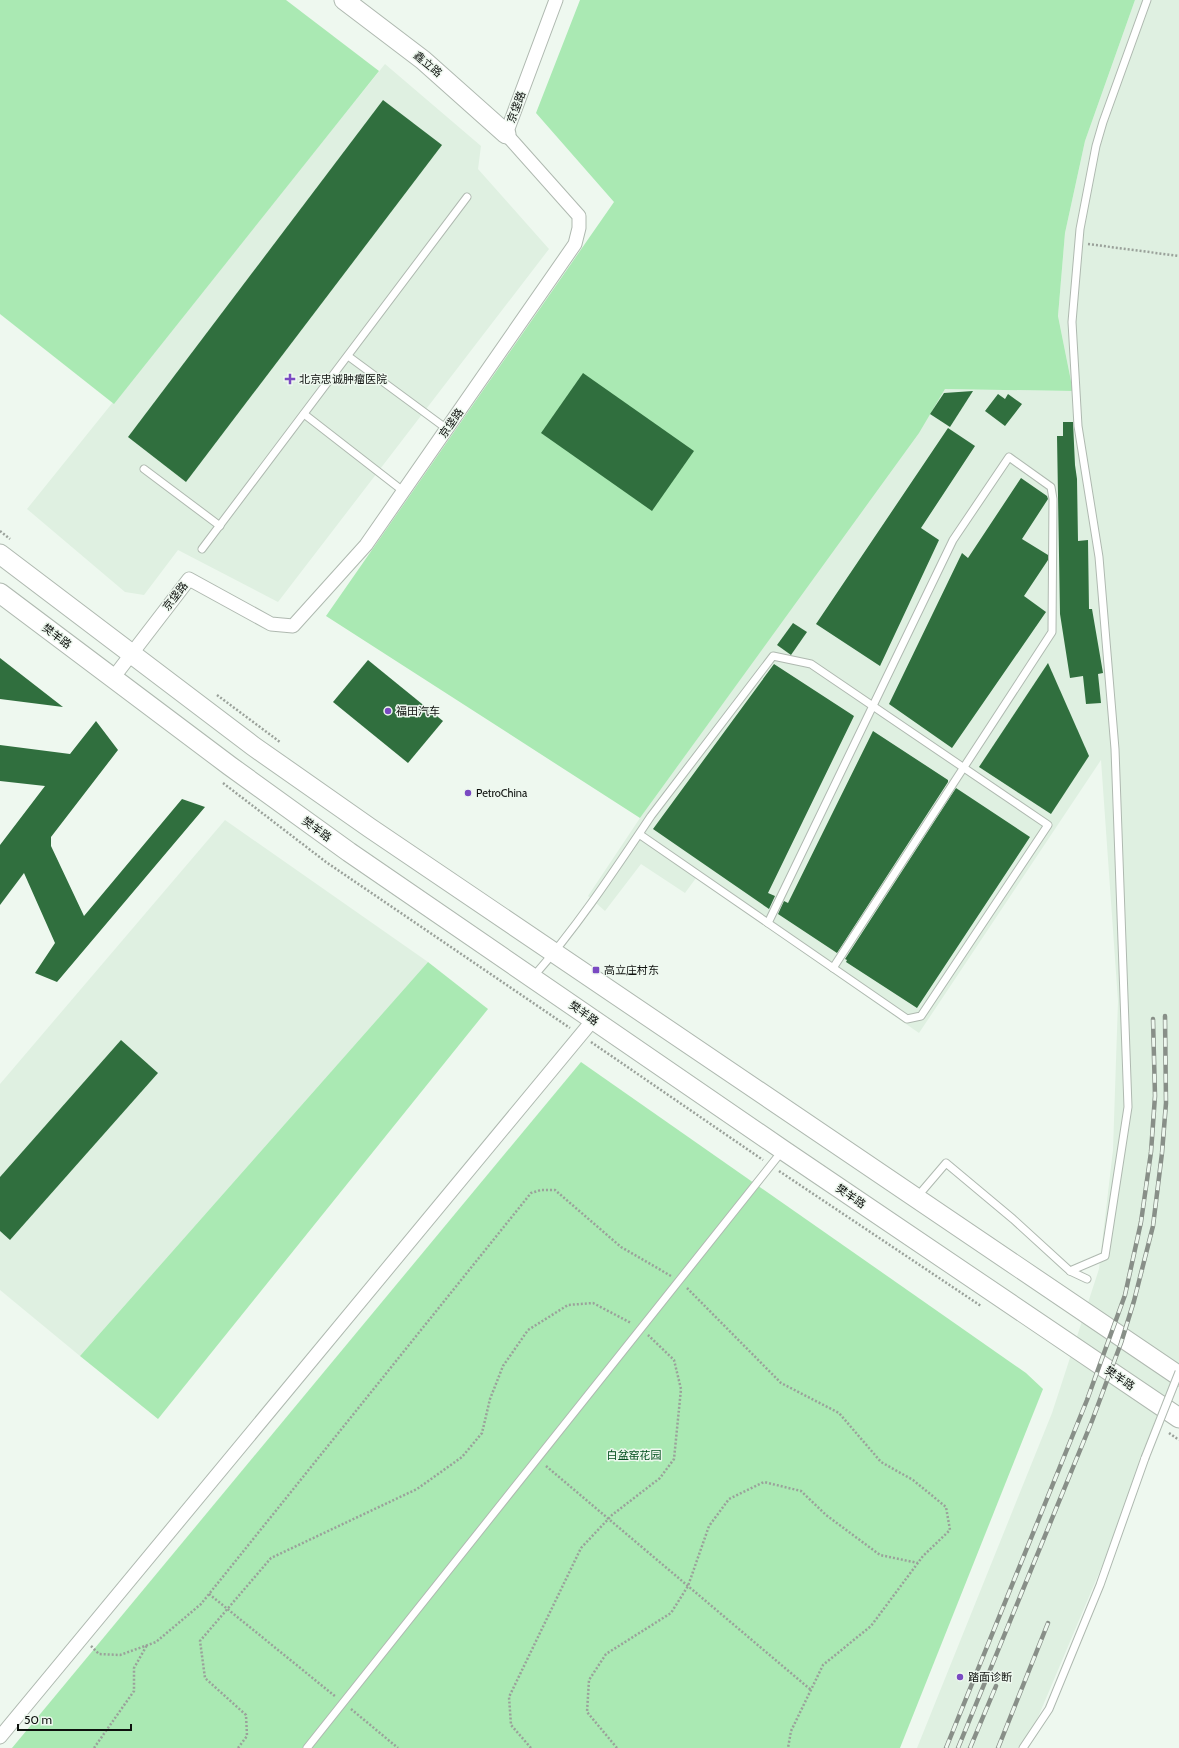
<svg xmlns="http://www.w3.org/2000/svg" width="1179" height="1748" viewBox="0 0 1179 1748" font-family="Cabin,'Noto Sans SC',sans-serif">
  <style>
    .built { fill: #dff0e1 }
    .green { fill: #aae9b3 }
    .building { fill: #306f3e }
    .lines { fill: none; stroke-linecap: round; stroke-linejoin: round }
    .lane-casing { stroke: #afb9b0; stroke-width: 9 }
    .street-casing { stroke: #afb9b0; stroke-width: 15 }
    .secondary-casing { stroke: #afb9b0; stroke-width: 21 }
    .path { stroke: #9aa19a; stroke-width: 2.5; stroke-dasharray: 2 2; stroke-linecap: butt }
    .lane { stroke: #fff; stroke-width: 7 }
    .street { stroke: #fff; stroke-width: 13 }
    .secondary { stroke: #fff; stroke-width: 19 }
    .rail-casing { stroke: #888f88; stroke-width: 4.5 }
    .rail { stroke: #eef8ef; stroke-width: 3; stroke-dasharray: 9; stroke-linecap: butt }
    .lane-bridge-casing { stroke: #afb9b0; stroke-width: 9; stroke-linecap: butt }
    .lane-bridge { stroke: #fff; stroke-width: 7 }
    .poi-dot { fill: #7a4ac2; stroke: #eef8ef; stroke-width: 1.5 }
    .labels { text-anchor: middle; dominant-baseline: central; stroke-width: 3; stroke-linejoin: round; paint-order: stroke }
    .street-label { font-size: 11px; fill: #0e110e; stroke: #eef8ef }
    .poi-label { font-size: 11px; fill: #0e110e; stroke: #eef8ef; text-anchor: start }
    .park-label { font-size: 11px; fill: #004d1c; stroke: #eef8ef }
  </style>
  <rect width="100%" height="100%" fill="#eef8ef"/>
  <g class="built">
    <polygon points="1135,0 1179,0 1179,1384 1025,1748 917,1748 1052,1413 1099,1269 1113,1150 1118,1001 1101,760 919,1033 696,878 685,893 641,864 605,911 588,896 640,818 918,433 945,389 1073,391 1058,316 1065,233 1085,141"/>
    <polygon points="385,64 481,146 478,169 549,249 278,602 178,550 144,595 125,592 27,509"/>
    <polygon points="225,820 428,962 80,1356 0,1290 0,1084"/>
  </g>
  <g class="green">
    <polygon points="0,0 286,0 379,71 114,404 0,314"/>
    <polygon points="580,0 1135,0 1085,141 1065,233 1058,316 1073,391 945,389 919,433 640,818 326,616 614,202 536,113"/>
    <polygon points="428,962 488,1009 158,1419 80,1356"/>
    <polygon points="581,1062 1026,1373 1043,1389 900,1748 12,1748"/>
  </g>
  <g class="building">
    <polygon points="383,100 442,145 186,482 128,437"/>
    <polygon points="583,373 694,451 652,511 541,433"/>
    <polygon points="973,391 950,427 930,414 944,393"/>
    <polygon points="998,394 1005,399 1008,394 1022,404 1005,426 985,411"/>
    <polygon points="1063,422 1073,422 1075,465 1077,479 1078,541 1088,540 1089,609 1092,609 1103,673 1098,674 1101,703 1086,704 1083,676 1070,678 1060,614 1057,436 1063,436"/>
    <polygon points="948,428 975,446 921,528 939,540 880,666 816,624"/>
    <polygon points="1021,478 1047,496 1048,499 1022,539 1048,555 1048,560 1024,596 1046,612 952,748 889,704 962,553 968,558"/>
    <polygon points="793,623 807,632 791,655 777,645"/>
    <polygon points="0,658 63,707 0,699"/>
    <polygon points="368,660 443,721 408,763 333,702"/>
    <polygon points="1048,663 1089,756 1051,814 979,767"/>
    <polygon points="774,664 854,716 768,893 775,896 769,909 653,829"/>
    <polygon points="96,721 118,750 51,837 51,846 84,916 182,799 205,807 57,982 35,973 55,943 24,873 0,905 0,845 45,786 0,781 0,745 70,754"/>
    <polygon points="873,731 948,780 948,782 837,953 778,914 784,901 788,903"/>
    <polygon points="956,788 1030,837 917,1008 846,962 847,960 845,959"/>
    <polygon points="121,1040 158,1073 10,1240 0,1231 0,1177"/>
  </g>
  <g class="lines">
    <g class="lane-casing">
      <g id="lane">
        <polyline points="348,356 447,429"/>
        <polyline points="304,414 403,491"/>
        <polyline points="144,469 220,526"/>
        <polyline points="202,549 467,197"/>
        <polyline points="768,923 953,540 1009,457 1051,487 1053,499 1052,632 833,968"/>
        <path d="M533,977C577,927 614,871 651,816L773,656L811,664L1048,825L921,1016L907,1019L639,834"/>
        <polyline points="917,1197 946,1163 1013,1219 1070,1271 1087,1279"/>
        <polyline points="1070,1271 1105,1256 1128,1107 1115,749 1099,557 1078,426 1072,322 1080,229 1096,146 1103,122 1147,0"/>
        <polyline points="307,1748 783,1150"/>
        <polyline points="1023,1748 1049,1709 1100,1585 1145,1458"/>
      </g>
    </g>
    <g class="street-casing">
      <g id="street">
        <polyline points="113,678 189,579 271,624 293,626 366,545 575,244 579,228 579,216 506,134 556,0"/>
        <polyline points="0,1737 593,1020"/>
      </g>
    </g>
    <g class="secondary-casing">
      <g id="secondary">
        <polyline points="344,0 423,60 506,134"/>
        <polyline points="0,554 253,746 370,828 1179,1376"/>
        <polyline points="0,593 230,766 349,852 783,1150 1179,1418"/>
      </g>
    </g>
    <g class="path">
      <polyline points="1088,244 1179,256"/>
      <polyline points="0,531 10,539"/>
      <polyline points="217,695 280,742"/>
      <polyline points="223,783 326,862 570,1028"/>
      <polyline points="591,1042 763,1160"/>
      <polyline points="779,1171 981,1306"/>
      <polyline points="687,1288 781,1383 839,1413 881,1462 913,1480 946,1507 950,1530 923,1556 871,1626 823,1665 791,1731 788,1748"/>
      <polyline points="1169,1433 1179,1440"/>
      <polyline points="546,1466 811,1690"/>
      <polyline points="209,1594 336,1697"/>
      <polyline points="91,1646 99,1654 120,1655 156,1642 201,1604 531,1193 541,1190 555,1190 621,1247 671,1276"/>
      <polyline points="351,1709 398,1748"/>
      <polyline points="94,1748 134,1691 134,1668 147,1645"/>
      <polyline points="238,1748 247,1736 246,1715 205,1678 200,1641 271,1558 417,1489 462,1457 482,1433 490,1399 503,1366 528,1330 568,1305 593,1303 631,1323"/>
      <polyline points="531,1748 511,1725 509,1697 581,1548 612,1515 660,1478 674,1459 681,1389 674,1360 648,1335"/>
      <polyline points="617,1748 587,1712 589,1680 606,1654 671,1613 688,1586 709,1526 729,1499 764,1482 801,1491 826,1515 880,1555 918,1563"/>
    </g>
    <use href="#lane" class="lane"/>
    <use href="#street" class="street"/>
    <use href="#secondary" class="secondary"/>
    <g class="rail-casing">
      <g id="rail">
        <polyline points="946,1748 1087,1400 1125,1295 1141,1222 1151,1152 1155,1096 1153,1019"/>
        <polyline points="958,1748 1092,1421 1121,1343 1134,1301 1153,1226 1162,1153 1166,1103 1165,1016"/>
        <polyline points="970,1748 996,1686"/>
        <polyline points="998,1748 1048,1623"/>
      </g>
    </g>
    <use href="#rail" class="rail"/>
    <g class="lane-bridge-casing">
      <polyline id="lane-bridge" points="1145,1458 1179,1372"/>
    </g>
    <use href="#lane-bridge" class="lane-bridge"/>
  </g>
  <g class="poi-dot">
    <path d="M288 373h4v4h4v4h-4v4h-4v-4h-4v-4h4z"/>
    <circle cx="388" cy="711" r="4"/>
    <circle cx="468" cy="793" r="4"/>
    <rect x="592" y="966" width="8" height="8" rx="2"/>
    <circle cx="960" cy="1677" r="4"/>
  </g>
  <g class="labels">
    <g class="street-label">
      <text transform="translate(428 64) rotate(40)">鑫立路</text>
      <text transform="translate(516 107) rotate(-70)">京垡路</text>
      <text transform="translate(451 423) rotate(-55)">京垡路</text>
      <text transform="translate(175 596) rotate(-52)">京垡路</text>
      <text transform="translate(57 636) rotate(37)">樊羊路</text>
      <text transform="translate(317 829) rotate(36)">樊羊路</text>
      <text transform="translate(584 1013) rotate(35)">樊羊路</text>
      <text transform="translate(851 1196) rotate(34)">樊羊路</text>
      <text transform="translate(1120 1378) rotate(34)">樊羊路</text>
    </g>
    <g class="poi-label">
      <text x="299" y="379">北京忠诚肿瘤医院</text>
      <text x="396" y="711">福田汽车</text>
      <text x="476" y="793">PetroChina</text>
      <text x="604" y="970">高立庄村东</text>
      <text x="968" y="1677">踏面诊断</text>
    </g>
    <g class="park-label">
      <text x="634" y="1455">白盆窑花园</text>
    </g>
  </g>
  <path d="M18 1724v6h113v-6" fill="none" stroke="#0e110e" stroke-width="2"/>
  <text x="24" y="1724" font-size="12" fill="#0e110e" stroke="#eef8ef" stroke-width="3" paint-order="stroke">50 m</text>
</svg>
